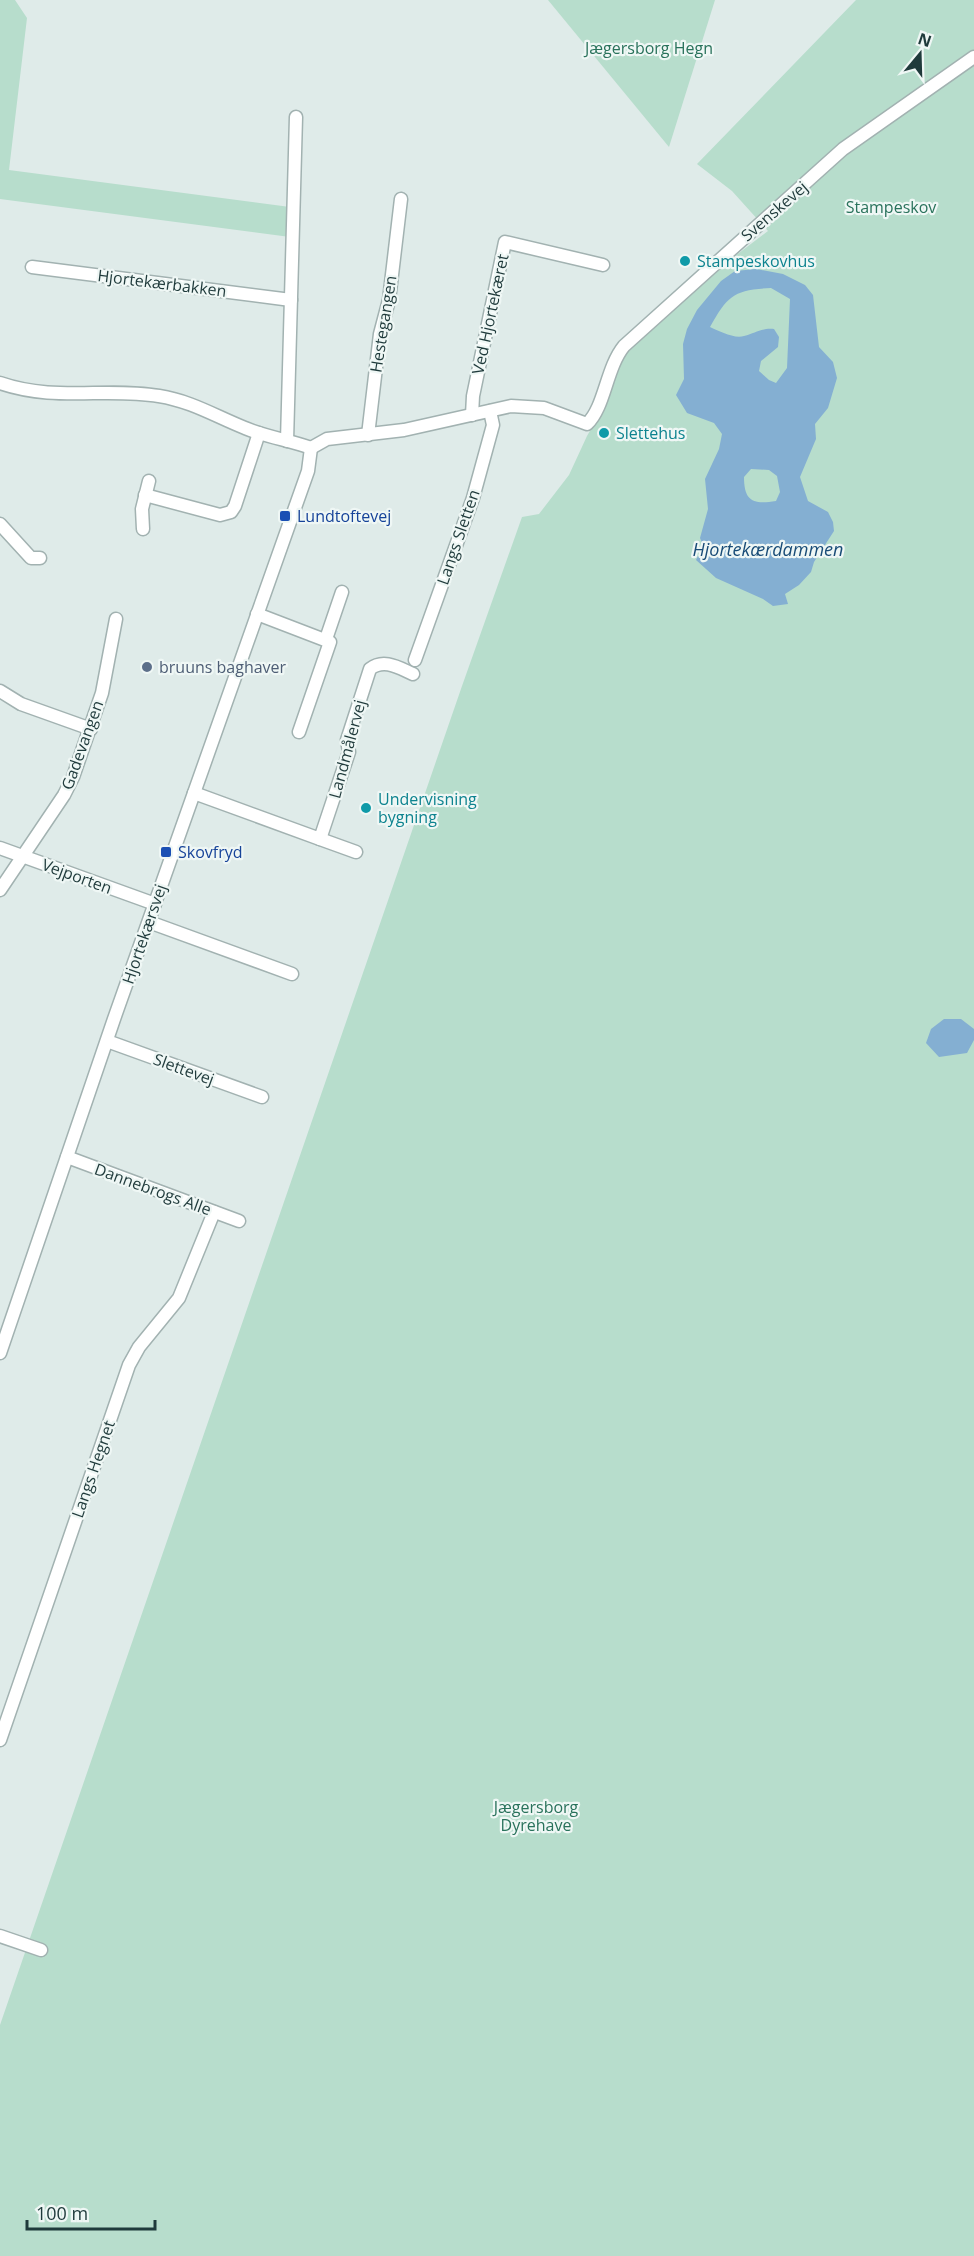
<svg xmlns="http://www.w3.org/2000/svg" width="974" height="2256" viewBox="0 0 974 2256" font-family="'Open Sans',sans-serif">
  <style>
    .green { fill: #b7ddcc }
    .water { fill: #84afd2; fill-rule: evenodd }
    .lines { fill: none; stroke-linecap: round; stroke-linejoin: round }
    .minor-casing { stroke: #a2b2b1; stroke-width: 15 }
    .minor { stroke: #fff; stroke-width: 12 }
    .culture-dot { fill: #0f9aa8; stroke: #eff7f5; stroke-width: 2 }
    .transit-dot { fill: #1a4fb4; stroke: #eff7f5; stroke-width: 2 }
    .service-dot { fill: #5c6f8a; stroke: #eff7f5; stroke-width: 2 }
    .labels { text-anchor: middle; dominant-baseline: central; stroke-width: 4.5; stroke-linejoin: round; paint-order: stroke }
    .park-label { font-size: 16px; fill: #29725b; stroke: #eff7f5 }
    .street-label { font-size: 16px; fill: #1f3a3b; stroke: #eff7f5 }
    .culture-label { font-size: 16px; fill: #0d838f; stroke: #eff7f5; text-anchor: start }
    .transit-label { font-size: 16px; fill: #164399; stroke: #eff7f5; text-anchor: start }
    .service-label { font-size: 16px; fill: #4e5e75; stroke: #eff7f5; text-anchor: start }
    .water-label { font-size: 18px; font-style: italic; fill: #194c77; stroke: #eff7f5 }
  </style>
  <rect width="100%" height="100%" fill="#dfebe9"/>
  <g class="green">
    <polygon points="0,0 15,0 27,18 9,170 290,207 290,237 0,199"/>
    <polygon points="548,0 715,0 669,147"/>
    <polygon points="856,0 974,0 974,2256 0,2256 0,2025 462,686 522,517 539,514 569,475 587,436 603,408 624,355 735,256 768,231 732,191 697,164"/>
  </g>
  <g class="water">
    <path d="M756,269L783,274L805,285L813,295L819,347L833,362L837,378L828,408L815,424L816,439L800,477L808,501L828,512L833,522L834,531L814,562L811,572L799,585L785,594L788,604L773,606L763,599L716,578L696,560L698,556H704L706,553L700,538L708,509L705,479L719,449L722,434L714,423L687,413L676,395L684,379L683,344L687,329L697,310L721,281L735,271ZM771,288L790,299L787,368L776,383L769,380L759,371L761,361L778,347L779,337L774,329C761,328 756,333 744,336C734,339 719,331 710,327C728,295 734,290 771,288ZM751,469L769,470L777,476L780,492L776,501C753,505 744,501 744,477Z"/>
    <polygon points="944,1019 961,1019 974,1029 974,1040 967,1053 939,1057 926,1043 931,1029"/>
  </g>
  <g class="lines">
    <g class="minor-casing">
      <g id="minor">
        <polyline points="32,267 291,300"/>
        <path d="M0,383C55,402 105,387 159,396C191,401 215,416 245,428C266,437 289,440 311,448"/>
        <polyline points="472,415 473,396 505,242 603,265"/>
        <polyline points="368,435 380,334 389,300 401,199"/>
        <polyline points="287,441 296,117"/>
        <path d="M311,448L327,439L404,430L511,406L544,408L587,424C605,407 606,368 624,346L843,149L974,57"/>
        <polyline points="145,495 220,515 231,512 235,506 259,433"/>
        <polyline points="0,524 31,558 40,558"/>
        <polyline points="143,529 142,509 149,481"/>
        <polyline points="257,614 330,642 299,732"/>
        <polyline points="326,639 342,592"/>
        <polyline points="415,660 473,498 493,425 490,411"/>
        <polyline points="0,691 21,704 91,729"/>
        <path d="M194,793L320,839L349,752L347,740L370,669C384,658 399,668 413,674"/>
        <polyline points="320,839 356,852"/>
        <polyline points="0,848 155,904"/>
        <polyline points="0,890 64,795 73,777 102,693 116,619"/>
        <polyline points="149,922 292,974"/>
        <polyline points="107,1041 262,1097"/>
        <polyline points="67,1157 239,1221"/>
        <polyline points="0,1353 114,1019 308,471 311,448"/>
        <polyline points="0,1740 129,1365 139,1347 179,1298 214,1212"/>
        <polyline points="0,1936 41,1950"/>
      </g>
    </g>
    <use href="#minor" class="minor"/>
  </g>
  <g class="culture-dot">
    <circle cx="685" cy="261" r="6"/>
    <circle cx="604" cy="433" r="6"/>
    <circle cx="366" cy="808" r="6"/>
  </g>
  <g class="transit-dot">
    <rect x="279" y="510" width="12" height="12" rx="3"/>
    <rect x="160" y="846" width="12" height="12" rx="3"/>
  </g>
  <circle class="service-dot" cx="147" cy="667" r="6"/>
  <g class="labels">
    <g class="park-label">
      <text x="649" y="48">Jægersborg Hegn</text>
      <text x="891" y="207">Stampeskov</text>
      <text x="536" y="1807">Jægersborg<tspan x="536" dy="18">Dyrehave</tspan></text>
    </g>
    <g class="street-label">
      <text transform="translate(774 211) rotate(-41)">Svenskevej</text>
      <text transform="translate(162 283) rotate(7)">Hjortekærbakken</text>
      <text transform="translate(490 314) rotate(-78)">Ved Hjortekæret</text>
      <text transform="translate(383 324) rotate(-81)">Hestegangen</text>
      <text transform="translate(458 537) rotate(-71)">Langs Sletten</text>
      <text transform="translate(82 745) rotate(-70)">Gadevangen</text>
      <text transform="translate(347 749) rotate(-75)">Landmålervej</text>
      <text transform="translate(77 876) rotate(20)">Vejporten</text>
      <text transform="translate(144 934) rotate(-71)">Hjortekærsvej</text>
      <text transform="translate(184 1069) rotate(20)">Slettevej</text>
      <text transform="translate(153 1189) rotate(20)">Dannebrogs Alle</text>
      <text transform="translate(93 1469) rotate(-71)">Langs Hegnet</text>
    </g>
    <g class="culture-label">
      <text x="697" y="261">Stampeskovhus</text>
      <text x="616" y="433">Slettehus</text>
      <text x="378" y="799">Undervisning<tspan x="378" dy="18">bygning</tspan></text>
    </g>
    <g class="transit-label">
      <text x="297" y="516">Lundtoftevej</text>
      <text x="178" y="852">Skovfryd</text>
    </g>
    <g class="service-label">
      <text x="159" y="667">bruuns baghaver</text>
    </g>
    <g class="water-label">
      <text x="768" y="549">Hjortekærdammen</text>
    </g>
  </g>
  <g transform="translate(920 54) rotate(19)" stroke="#eff7f5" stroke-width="4.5" paint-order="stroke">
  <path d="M0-4.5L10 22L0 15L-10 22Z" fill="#1f3a3b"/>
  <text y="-9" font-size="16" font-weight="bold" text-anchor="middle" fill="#1f3a3b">N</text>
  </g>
  <path d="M27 2220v9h128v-9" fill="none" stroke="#1f3a3b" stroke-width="3"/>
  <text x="36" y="2220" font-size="18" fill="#1f3a3b" stroke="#eff7f5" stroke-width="4.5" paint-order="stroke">100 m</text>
</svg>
